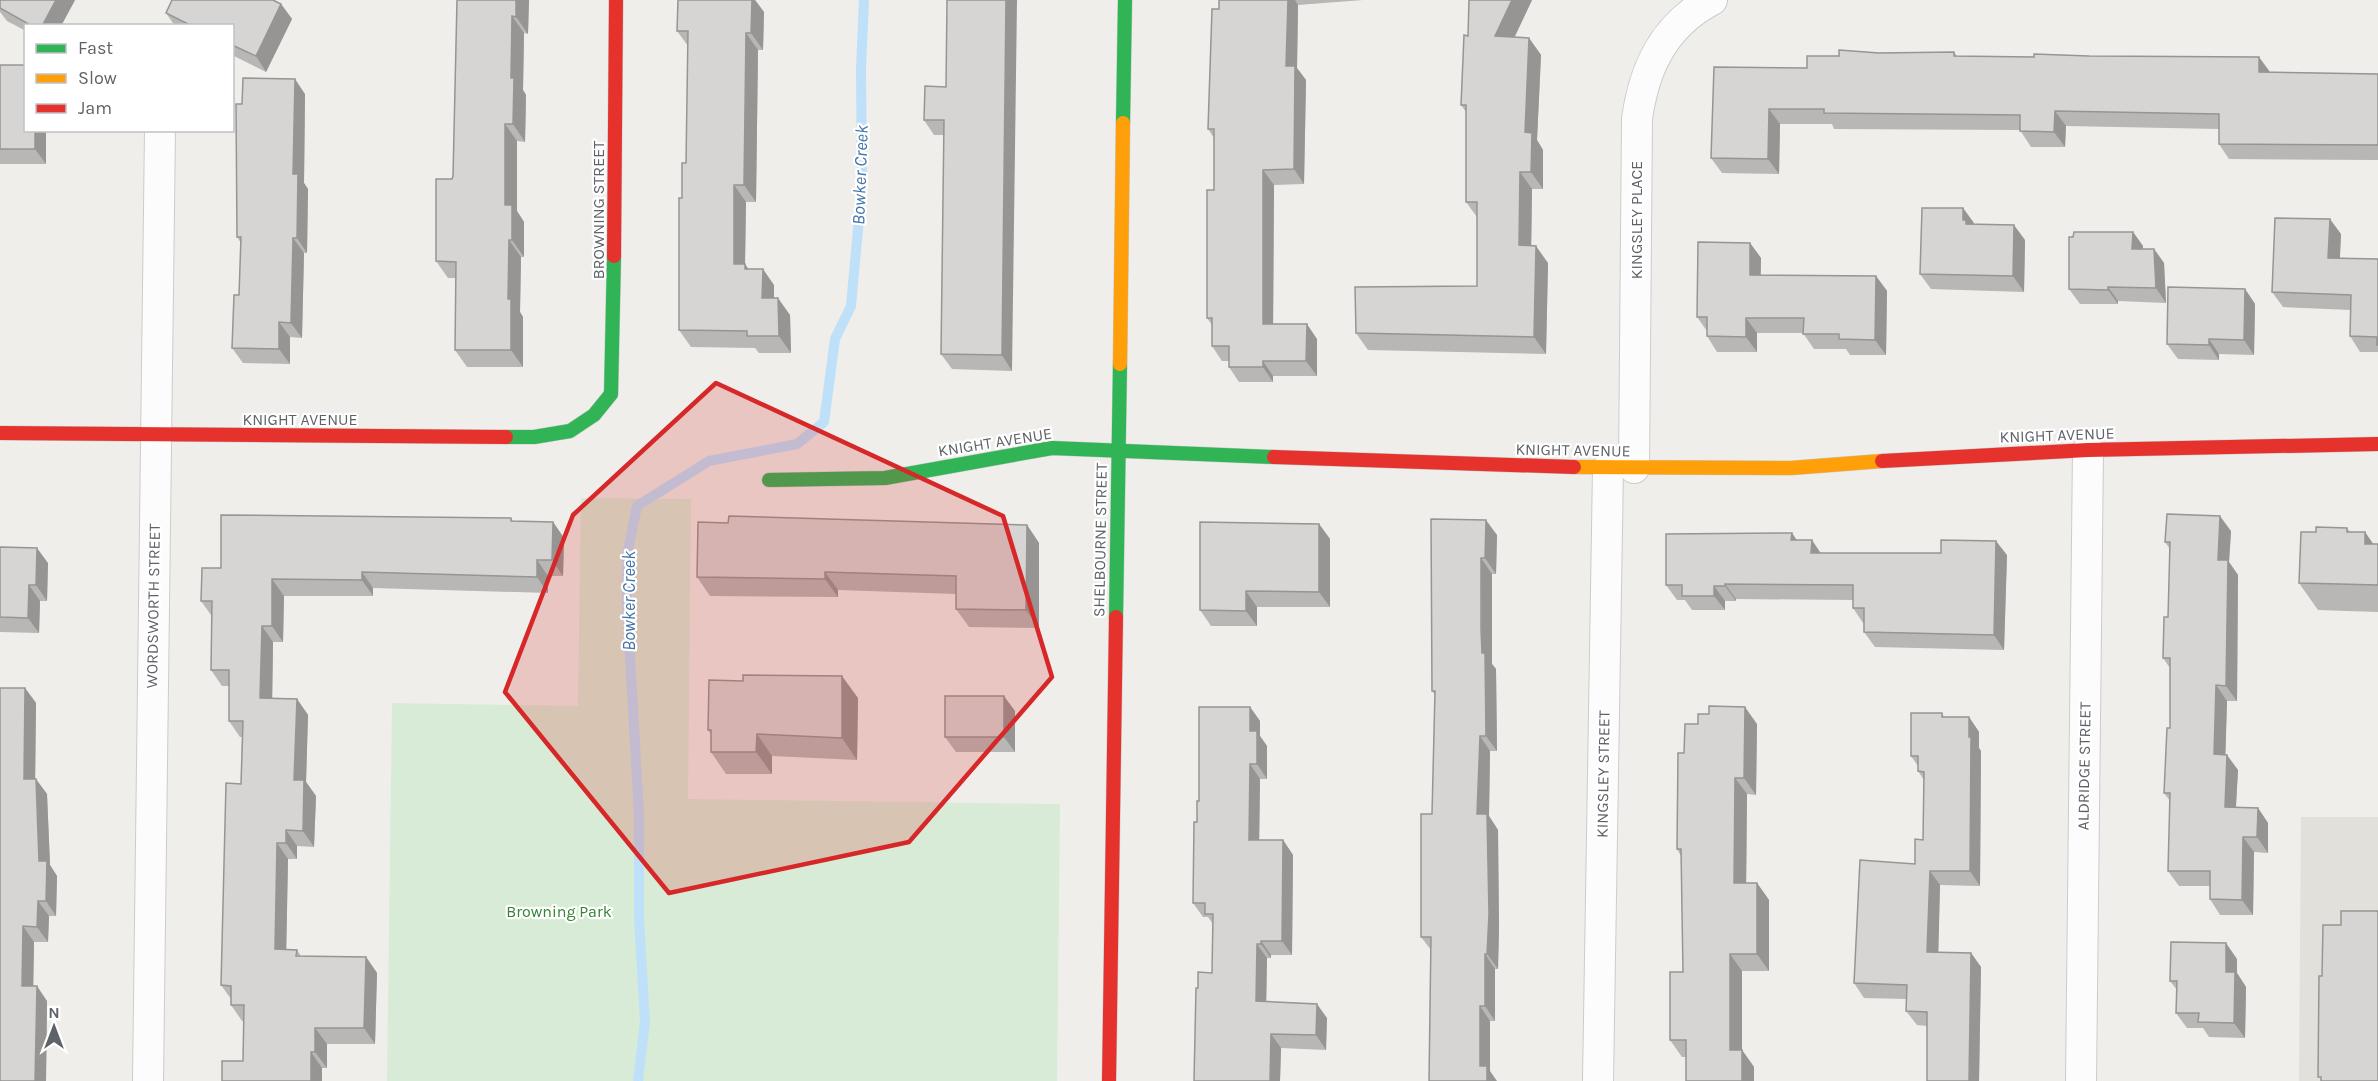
<svg xmlns="http://www.w3.org/2000/svg" width="2378" height="1081" viewBox="0 0 2378 1081" font-family="Karla,sans-serif">
  <style>
    .education { fill: #e2e0da }
    .green { fill: #d8ebd6 }
    .lines { fill: none; stroke-linecap: round; stroke-linejoin: round }
    .stream { stroke: #bfe0f9; stroke-width: 10 }
    .street-casing { stroke: #cbcccc; stroke-width: 32 }
    .fast-casing { stroke: #cacacb; stroke-width: 15 }
    .slow-casing { stroke: #cacacb; stroke-width: 15 }
    .jam-casing { stroke: #cacacb; stroke-width: 15 }
    .street { stroke: #fdfcfc; stroke-width: 30 }
    .fast { stroke: #30b455; stroke-width: 14 }
    .slow { stroke: #ff9f0a; stroke-width: 14 }
    .jam { stroke: #e5322d; stroke-width: 14 }
    .wall { fill: #b8b7b5 }
    .shaded-wall { fill: #969594 }
    .building { fill: #d6d5d3; stroke: #969594; stroke-width: 1.5 }
    .marked { fill: #d62828; fill-opacity: 0.2; stroke: #d62828; stroke-width: 4.5; stroke-linejoin: round }
    .labels { text-anchor: middle; dominant-baseline: central; stroke-width: 4.5; stroke-linejoin: round; paint-order: stroke }
    .street-label { font-size: 16px; fill: #5f6368; stroke: #fff }
    .park-label { font-size: 16px; fill: #348238; stroke: #fff }
    .water-label { font-size: 18px; font-style: italic; fill: #4174aa; stroke: #fff }
  </style>
  <rect width="100%" height="100%" fill="#efeeea"/>
  <polygon class="education" points="2301,817 2378,817 2378,1081 2299,1081"/>
  <polygon class="green" points="581,498 691,499 688,799 1060,804 1057,1081 387,1081 392,703 578,706"/>
  <g class="lines">
    <polyline class="stream" points="638,1081 645,1022 639,918 639,814 627,604 627,555 637,506 709,461 797,444 824,422 835,339 851,306 862,185 861,69 864,0"/>
    <g class="street-casing">
      <g id="street">
        <path d="M1634,468L1637,119C1644,68 1664,25 1712,0"/>
        <polyline points="148,1081 160,130"/>
        <polyline points="1598,1081 1608,468"/>
        <polyline points="2081,1081 2088,450"/>
      </g>
    </g>
    <g class="fast-casing">
      <g id="fast">
        <polyline points="1123,123 1125,0"/>
        <polyline points="506,437 534,437 570,431 594,415 611,394 614,256"/>
        <polyline points="769,480 885,478 1052,448 1274,457"/>
        <polyline points="1116,617 1120,364"/>
      </g>
    </g>
    <g class="slow-casing">
      <g id="slow">
        <polyline points="1120,364 1123,123"/>
        <polyline points="1574,467 1791,468 1882,461"/>
      </g>
    </g>
    <g class="jam-casing">
      <g id="jam">
        <polyline points="614,256 616,0"/>
        <polyline points="0,433 506,437"/>
        <polyline points="1274,457 1574,467"/>
        <polyline points="1882,461 2088,450 2378,444"/>
        <polyline points="1109,1081 1116,617"/>
      </g>
    </g>
    <use href="#street" class="street"/>
    <use href="#fast" class="fast"/>
    <use href="#slow" class="slow"/>
    <use href="#jam" class="jam"/>
  </g>
  <g class="wall">
    <polygon points="0,0 75,0 61,26 26,26 26,31 7,21 0,12"/>
    <polygon points="457,0 529,0 528,34 524,33 523,90 526,95 525,142 517,141 517,211 524,222 524,257 521,257 520,312 523,317 523,367 467,367 455,350 456,278 448,278 436,261 452,179 453,176"/>
    <polygon points="678,0 755,0 764,12 763,50 758,50 756,202 746,202 745,264 748,269 774,285 774,298 790,315 791,353 759,353 755,348 691,347 679,330 682,198 686,163 688,46 677,31"/>
    <polygon points="1219,0 1363,0 1298,5 1297,68 1306,80 1304,184 1274,185 1273,324 1317,339 1317,376 1273,376 1273,382 1239,382 1229,367 1229,361 1222,361 1212,346 1212,325 1207,318 1214,190 1214,138 1208,129 1219,9"/>
    <polygon points="1532,0 1514,38 1529,38 1541,55 1537,140 1543,150 1543,189 1532,189 1531,246 1548,263 1546,354 1368,350 1356,333 1477,286 1477,217 1466,202 1466,112 1461,105 1468,36"/>
    <polygon points="281,4 292,19 266,72 232,55 232,26 175,26 166,13"/>
    <polygon points="1954,52 1957,56 2270,72 2378,74 2378,160 2229,159 2219,144 2219,129 2066,126 2065,147 2031,147 2020,130 1834,129 1832,124 1780,124 1779,174 1722,173 1711,158 1807,68 1839,56 1879,53"/>
    <polygon points="0,65 46,164 0,164"/>
    <polygon points="946,87 1012,371 952,369 941,354 944,135 934,135 924,120"/>
    <polygon points="305,94 304,183 308,189 307,253 304,253 302,338 290,337 290,364 243,363 232,348 239,295 241,243 237,237 242,104"/>
    <polygon points="1963,208 1974,224 2025,240 2024,292 1931,289 1920,274"/>
    <polygon points="2133,232 2143,246 2143,249 2154,249 2164,263 2166,303 2118,301 2118,304 2080,304 2069,289"/>
    <polygon points="2341,234 2340,258 2378,259 2378,352 2360,352 2350,336 2350,310 2283,307 2272,292"/>
    <polygon points="1750,243 1761,258 1761,275 1876,276 1887,291 1886,355 1850,355 1846,349 1814,349 1803,333 1757,333 1757,352 1717,352 1707,336 1707,331 1697,317"/>
    <polygon points="2245,289 2255,304 2254,355 2219,354 2219,360 2178,359 2167,344"/>
    <polygon points="511,518 514,522 553,522 564,538 563,576 548,576 548,593 373,588 373,596 284,596 283,642 273,642 272,698 297,699 308,715 306,782 316,796 314,847 297,846 297,859 288,859 286,950 297,950 301,956 366,957 377,973 375,1044 327,1044 327,1068 322,1068 322,1081 222,1081 243,1061 244,1021 242,1021 231,1005 231,999 221,985 241,784 242,737 240,737 229,721 229,686 222,686 211,670 211,615 201,601 221,568"/>
    <polygon points="1431,519 1497,535 1496,574 1492,574 1492,664 1496,669 1497,751 1490,751 1489,816 1498,830 1499,929 1498,969 1495,969 1495,1021 1490,1021 1490,1071 1429,1081 1431,950 1421,937 1432,814 1435,695 1432,691"/>
    <polygon points="1319,524 1330,539 1330,607 1257,607 1257,626 1211,626 1200,610"/>
    <polygon points="1027,525 1039,543 1039,628 969,627 956,609 956,594 838,590 838,597 710,596 697,577"/>
    <polygon points="2347,528 2350,532 2365,532 2373,544 2378,544 2378,612 2318,610 2299,583 2316,532"/>
    <polygon points="2231,531 2229,562 2238,575 2237,701 2227,701 2225,755 2238,770 2236,807 2258,808 2268,823 2268,853 2254,852 2253,915 2220,915 2210,899 2210,886 2179,886 2168,871 2170,801 2164,793 2170,728 2170,668 2163,658 2168,617 2170,549 2165,542"/>
    <polygon points="1792,533 1796,540 1821,553 2007,555 2004,650 1875,647 1864,632 1864,623 1863,623 1853,608 1853,600 1736,599 1736,601 1725,601 1725,610 1692,610 1685,600 1677,600 1666,585"/>
    <polygon points="0,547 48,563 47,601 40,601 39,633 0,632"/>
    <polygon points="25,688 36,703 35,779 47,794 50,865 57,876 56,916 49,916 48,942 34,942 33,986 47,1001 46,1081 0,1081"/>
    <polygon points="858,698 857,760 772,756 772,774 726,774 711,752 711,734 708,730"/>
    <polygon points="1250,707 1260,721 1260,736 1267,746 1267,779 1260,779 1259,840 1283,840 1293,855 1292,955 1271,955 1271,958 1267,958 1266,1002 1327,1018 1326,1050 1281,1048 1280,1081 1194,1081 1198,988 1212,973 1213,924 1208,917 1203,917 1193,903 1197,822 1199,801"/>
    <polygon points="1015,711 1015,752 956,752 945,737"/>
    <polygon points="1942,713 1944,717 1969,717 1979,732 1979,748 1981,751 1980,886 1940,885 1938,952 1971,953 1981,967 1979,1081 1927,1081 1927,1026 1917,1025 1906,1011 1907,999 1864,998 1854,983 1915,864 1923,840 1924,780 1918,771 1918,766 1911,756"/>
    <polygon points="1709,714 1757,724 1756,795 1747,794 1746,883 1757,883 1769,900 1769,971 1742,971 1742,1050 1754,1067 1754,1081 1686,1057 1682,1057 1670,1040 1683,972 1681,856 1677,849 1684,753 1698,724"/>
    <polygon points="2237,959 2237,973 2246,987 2245,1038 2209,1037 2203,1028 2187,1028 2176,1013 2177,990 2170,981"/>
  </g>
  <g class="shaded-wall">
    <polygon points="56,0 75,0 61,26 42,26"/>
    <polygon points="516,0 529,0 528,34 516,17"/>
    <polygon points="752,0 755,0 764,12 763,50 751,33"/>
    <polygon points="1006,0 1017,0 1012,371 1002,355"/>
    <polygon points="1288,0 1295,0 1298,5 1297,68 1306,80 1304,184 1294,169 1286,66"/>
    <polygon points="1512,0 1532,0 1507,53 1495,36"/>
    <polygon points="281,4 292,19 266,72 256,56"/>
    <polygon points="512,16 524,33 523,90 526,95 525,142 513,124 511,78"/>
    <polygon points="746,33 758,50 756,202 744,185"/>
    <polygon points="1529,38 1541,55 1537,140 1543,150 1543,189 1531,172 1525,132"/>
    <polygon points="2259,57 2270,72 2259,72"/>
    <polygon points="295,79 305,94 304,183 308,189 307,253 297,238 293,174"/>
    <polygon points="1769,109 1780,124 1779,174 1768,159"/>
    <polygon points="2055,111 2066,126 2065,147 2054,132"/>
    <polygon points="505,124 517,141 517,211 524,222 524,257 512,240 505,205"/>
    <polygon points="35,130 46,130 46,164 35,149"/>
    <polygon points="1263,170 1274,185 1273,339 1263,324"/>
    <polygon points="1520,172 1532,189 1531,262 1519,245"/>
    <polygon points="734,185 746,202 745,264 757,281 734,264"/>
    <polygon points="1963,208 1974,223 1973,231 1963,220"/>
    <polygon points="2330,219 2341,234 2339,273 2328,258"/>
    <polygon points="2014,225 2025,240 2024,292 2013,276"/>
    <polygon points="2133,232 2143,246 2142,263 2132,249"/>
    <polygon points="293,238 304,253 302,338 291,323"/>
    <polygon points="509,240 521,257 520,312 523,317 523,367 511,350 508,299"/>
    <polygon points="1750,243 1761,258 1760,290 1750,275"/>
    <polygon points="1536,246 1548,263 1546,354 1534,337"/>
    <polygon points="2154,249 2164,263 2166,303 2156,288"/>
    <polygon points="763,269 774,285 774,315 762,298"/>
    <polygon points="1876,276 1887,291 1886,355 1875,340"/>
    <polygon points="2108,287 2118,301 2118,304 2108,290"/>
    <polygon points="2245,289 2255,304 2254,355 2244,340"/>
    <polygon points="778,298 790,315 791,353 779,336"/>
    <polygon points="1746,318 1757,333 1757,352 1746,337"/>
    <polygon points="279,322 290,337 290,364 279,349"/>
    <polygon points="1307,324 1317,339 1317,376 1306,361"/>
    <polygon points="2209,339 2219,354 2219,360 2209,345"/>
    <polygon points="1263,361 1273,376 1273,382 1263,367"/>
    <polygon points="2220,516 2231,531 2229,562 2238,575 2237,701 2226,686 2218,560"/>
    <polygon points="1486,520 1497,535 1496,574 1485,558"/>
    <polygon points="553,522 564,538 563,576 552,560"/>
    <polygon points="1319,524 1330,539 1330,607 1319,592"/>
    <polygon points="1027,525 1039,543 1039,628 1026,610"/>
    <polygon points="2365,532 2378,551 2365,544"/>
    <polygon points="1792,533 1802,548 1791,540"/>
    <polygon points="1812,540 1822,555 1811,553"/>
    <polygon points="1996,541 2007,555 2004,650 1994,635"/>
    <polygon points="37,548 48,563 47,601 36,585"/>
    <polygon points="1481,558 1492,574 1492,664 1496,669 1497,751 1486,736 1482,653"/>
    <polygon points="537,560 548,576 548,593 537,577"/>
    <polygon points="362,572 373,588 373,596 362,580"/>
    <polygon points="825,572 838,590 838,597 825,579"/>
    <polygon points="272,579 284,596 283,642 272,626"/>
    <polygon points="1725,584 1736,599 1736,601 1725,586"/>
    <polygon points="29,585 40,601 39,633 28,618"/>
    <polygon points="1714,586 1725,601 1725,610 1714,596"/>
    <polygon points="1246,591 1257,607 1257,626 1246,611"/>
    <polygon points="262,626 273,642 272,714 260,698"/>
    <polygon points="842,676 858,698 857,760 842,738"/>
    <polygon points="2216,685 2227,701 2225,770 2214,754"/>
    <polygon points="25,688 36,703 35,794 24,779"/>
    <polygon points="1004,696 1015,711 1015,752 1004,737"/>
    <polygon points="297,699 308,715 306,782 316,796 314,847 303,831 294,780"/>
    <polygon points="1250,707 1260,721 1260,736 1267,746 1267,779 1257,764 1250,731"/>
    <polygon points="1745,707 1757,724 1756,795 1744,778"/>
    <polygon points="1969,717 1979,732 1979,748 1981,751 1980,886 1970,871"/>
    <polygon points="757,734 772,756 772,774 756,752"/>
    <polygon points="1480,736 1490,751 1489,816 1498,830 1499,929 1498,969 1487,954 1477,814"/>
    <polygon points="2227,755 2238,770 2235,822 2225,807"/>
    <polygon points="1250,764 1260,779 1259,854 1249,840"/>
    <polygon points="1735,778 1747,794 1746,900 1734,883"/>
    <polygon points="36,779 47,794 50,865 57,876 56,916 46,901 39,861"/>
    <polygon points="2258,808 2268,823 2268,853 2257,837"/>
    <polygon points="286,830 297,846 297,859 286,843"/>
    <polygon points="2243,837 2254,852 2253,915 2242,900"/>
    <polygon points="1283,840 1293,855 1292,955 1282,941"/>
    <polygon points="277,843 288,859 286,965 275,949"/>
    <polygon points="1930,871 1940,885 1938,966 1927,952"/>
    <polygon points="1757,883 1769,900 1769,971 1757,954"/>
    <polygon points="38,901 49,916 48,942 37,927"/>
    <polygon points="23,926 34,942 33,1001 22,986"/>
    <polygon points="1261,941 1271,955 1271,958 1261,944"/>
    <polygon points="2226,943 2237,959 2237,973 2246,987 2245,1038 2234,1023 2226,972"/>
    <polygon points="1257,944 1267,958 1266,1016 1256,1001"/>
    <polygon points="1971,953 1981,967 1979,1081 1969,1081"/>
    <polygon points="1485,954 1495,969 1495,1021 1485,1006"/>
    <polygon points="1730,954 1742,971 1742,1052 1742,1050 1754,1067 1754,1081 1742,1081 1730,1050"/>
    <polygon points="366,957 377,973 375,1044 364,1028"/>
    <polygon points="37,986 47,1001 46,1081 35,1081"/>
    <polygon points="1317,1004 1327,1018 1326,1050 1316,1035"/>
    <polygon points="1480,1006 1490,1021 1490,1071 1497,1081 1487,1081 1480,1066"/>
    <polygon points="315,1028 327,1044 327,1068 315,1052"/>
    <polygon points="1271,1034 1281,1048 1280,1081 1270,1081"/>
    <polygon points="311,1052 322,1068 322,1081 311,1081"/>
  </g>
  <g class="building">
    <polygon points="0,0 56,0 42,26 32,26 0,8"/>
    <polygon points="172,0 273,0 281,4 256,56 232,45 232,26 192,26 166,13"/>
    <polygon points="457,0 516,0 516,17 512,16 511,78 514,78 513,124 505,124 505,205 512,205 512,240 509,240 508,299 511,299 511,350 455,350 456,262 436,261 436,179 452,179 453,176"/>
    <polygon points="678,0 752,0 751,33 746,33 744,185 734,185 734,264 745,264 745,269 763,269 762,298 778,298 779,336 747,336 747,331 679,330 679,198 682,198 682,163 686,163 688,31 677,31"/>
    <polygon points="947,0 1006,0 1002,355 941,354 944,120 924,120 925,86 946,87"/>
    <polygon points="1219,0 1288,0 1286,66 1295,66 1294,169 1263,170 1263,324 1307,324 1306,361 1263,361 1263,367 1229,367 1229,346 1212,346 1212,318 1207,318 1207,190 1214,190 1214,129 1208,129 1212,9 1219,9"/>
    <polygon points="1469,0 1512,0 1495,36 1529,38 1525,132 1532,133 1531,172 1520,172 1519,245 1536,246 1534,337 1356,333 1355,287 1477,286 1477,202 1466,202 1466,105 1461,105 1464,35 1468,36"/>
    <polygon points="1839,50 1879,53 1954,52 1954,56 2034,57 2034,54 2089,56 2259,57 2259,72 2378,74 2378,145 2219,144 2219,114 2055,111 2054,132 2020,131 2020,115 1824,113 1824,109 1769,109 1768,159 1711,158 1714,67 1807,68 1807,56 1839,56"/>
    <polygon points="0,65 26,65 26,130 35,130 35,149 0,149"/>
    <polygon points="243,78 295,79 293,174 298,174 297,238 293,238 291,323 279,322 279,349 232,348 234,295 239,295 241,237 237,237 236,104 242,104"/>
    <polygon points="1922,208 1963,208 1963,220 1966,220 1966,224 2014,225 2013,276 1920,274"/>
    <polygon points="2275,218 2330,219 2328,258 2378,259 2378,345 2377,345 2377,337 2350,336 2351,295 2272,292"/>
    <polygon points="2074,232 2133,232 2132,249 2154,249 2156,288 2108,287 2108,290 2069,289 2069,237 2073,237"/>
    <polygon points="1698,242 1750,243 1750,275 1876,276 1875,340 1839,339 1839,334 1803,334 1804,318 1746,318 1746,337 1707,336 1707,317 1697,317"/>
    <polygon points="2168,287 2245,289 2244,340 2209,339 2209,345 2167,344"/>
    <polygon points="2167,514 2220,516 2218,560 2228,560 2226,686 2216,685 2214,754 2227,755 2225,807 2258,808 2257,837 2243,837 2242,900 2210,899 2210,871 2168,871 2170,793 2164,793 2167,728 2170,728 2170,658 2163,658 2164,617 2168,617 2170,542 2165,542"/>
    <polygon points="221,515 511,518 511,521 553,522 552,560 537,560 537,577 362,572 362,580 272,579 272,626 262,626 260,698 297,699 294,780 304,780 303,831 286,830 286,843 277,843 275,949 297,950 296,956 366,957 364,1028 315,1028 315,1052 311,1052 311,1081 222,1081 222,1061 243,1061 244,1005 231,1005 231,986 221,985 226,783 241,784 243,721 229,721 229,670 211,670 212,601 201,601 202,568 221,568"/>
    <polygon points="729,516 1027,525 1026,610 956,609 956,576 825,572 825,579 697,577 698,522 728,523"/>
    <polygon points="1431,519 1486,520 1485,558 1481,558 1481,628 1482,653 1485,653 1486,736 1480,736 1477,814 1487,814 1489,914 1487,954 1485,954 1485,1006 1480,1006 1480,1066 1487,1066 1487,1081 1429,1081 1431,937 1421,937 1421,814 1432,814 1435,691 1432,691"/>
    <polygon points="1200,522 1319,524 1319,592 1246,591 1246,611 1200,610"/>
    <polygon points="2316,527 2347,528 2347,532 2365,532 2365,544 2378,544 2378,585 2299,583 2301,532 2316,532"/>
    <polygon points="1792,533 1791,540 1812,540 1811,553 1941,553 1941,540 1996,541 1994,635 1864,632 1864,608 1853,608 1853,585 1725,584 1725,586 1714,586 1714,596 1682,596 1682,585 1666,585 1666,534"/>
    <polygon points="0,547 37,548 36,585 29,585 28,618 0,617"/>
    <polygon points="743,675 842,676 842,738 757,734 756,752 711,752 711,730 708,730 709,680 743,681"/>
    <polygon points="0,688 25,688 24,779 36,779 39,861 47,861 46,901 38,901 37,927 23,926 22,986 37,986 35,1081 0,1081"/>
    <rect x="945" y="696" width="59" height="41"/>
    <polygon points="1709,706 1745,707 1744,778 1735,778 1734,883 1757,883 1757,954 1730,954 1730,1050 1742,1050 1742,1081 1686,1081 1686,1040 1670,1040 1670,972 1683,972 1681,849 1677,849 1678,753 1684,753 1685,724 1698,724 1698,714 1709,714"/>
    <polygon points="1199,707 1250,707 1250,731 1257,731 1257,764 1250,764 1249,840 1283,840 1282,941 1261,941 1261,944 1257,944 1256,1001 1317,1004 1316,1035 1271,1034 1270,1081 1194,1081 1196,988 1198,988 1198,972 1212,973 1213,914 1205,914 1205,903 1193,903 1194,822 1197,822 1197,801 1199,801"/>
    <polygon points="1911,713 1942,713 1942,717 1969,717 1969,737 1971,737 1970,871 1930,871 1927,952 1971,953 1969,1081 1927,1081 1927,1012 1906,1011 1907,985 1854,983 1860,860 1915,864 1915,839 1923,840 1924,772 1918,771 1918,756 1911,756"/>
    <polygon points="2341,911 2378,911 2378,1081 2321,1081 2321,1077 2318,1077 2319,976 2322,976 2323,925 2341,925"/>
    <polygon points="2171,942 2226,943 2226,972 2235,972 2234,1023 2198,1022 2199,1013 2176,1013 2177,981 2170,981"/>
  </g>
  <path class="marked" d="M716,383L1003,516L1052,677L909,842L669,893L505,692L573,515Z"/>
  <g class="labels">
    <g class="street-label">
      <text transform="translate(598 210) rotate(-90)">BROWNING STREET</text>
      <text transform="translate(1636 220) rotate(-90)">KINGSLEY PLACE</text>
      <text x="300" y="419">KNIGHT AVENUE</text>
      <text transform="translate(2057 435) rotate(-2)">KNIGHT AVENUE</text>
      <text transform="translate(995 442) rotate(-9)">KNIGHT AVENUE</text>
      <text transform="translate(1573 450) rotate(1)">KNIGHT AVENUE</text>
      <text transform="translate(1100 540) rotate(-89)">SHELBOURNE STREET</text>
      <text transform="translate(153 606) rotate(-89)">WORDSWORTH STREET</text>
      <text transform="translate(2084 766) rotate(-89)">ALDRIDGE STREET</text>
      <text transform="translate(1603 774) rotate(-89)">KINGSLEY STREET</text>
    </g>
    <g class="park-label">
      <text x="559" y="911">Browning Park</text>
    </g>
    <g class="water-label">
      <text transform="translate(860 175) rotate(-88)">Bowker Creek</text>
      <text transform="translate(629 601) rotate(-90)">Bowker Creek</text>
    </g>
  </g>
  <rect x="24" y="24" width="210" height="108" fill="#ffffff" stroke="#bfc1c3" stroke-width="1.5"/>
  <rect x="36" y="44" width="30" height="9" fill="#30b455" stroke="#bfc1c3" stroke-width="1.5"/>
  <text x="78" y="54" font-size="18" fill="#5f6368">Fast</text>
  <rect x="36" y="74" width="30" height="9" fill="#ff9f0a" stroke="#bfc1c3" stroke-width="1.5"/>
  <text x="78" y="84" font-size="18" fill="#5f6368">Slow</text>
  <rect x="36" y="104" width="30" height="9" fill="#e5322d" stroke="#bfc1c3" stroke-width="1.5"/>
  <text x="78" y="114" font-size="18" fill="#5f6368">Jam</text>
  <g transform="translate(54 1027)" stroke="#ffffff" stroke-width="4.5" paint-order="stroke">
  <path d="M0-4.5L10 22L0 15L-10 22Z" fill="#5f6368"/>
  <text y="-9" font-size="16" font-weight="bold" text-anchor="middle" fill="#5f6368">N</text>
  </g>
</svg>
